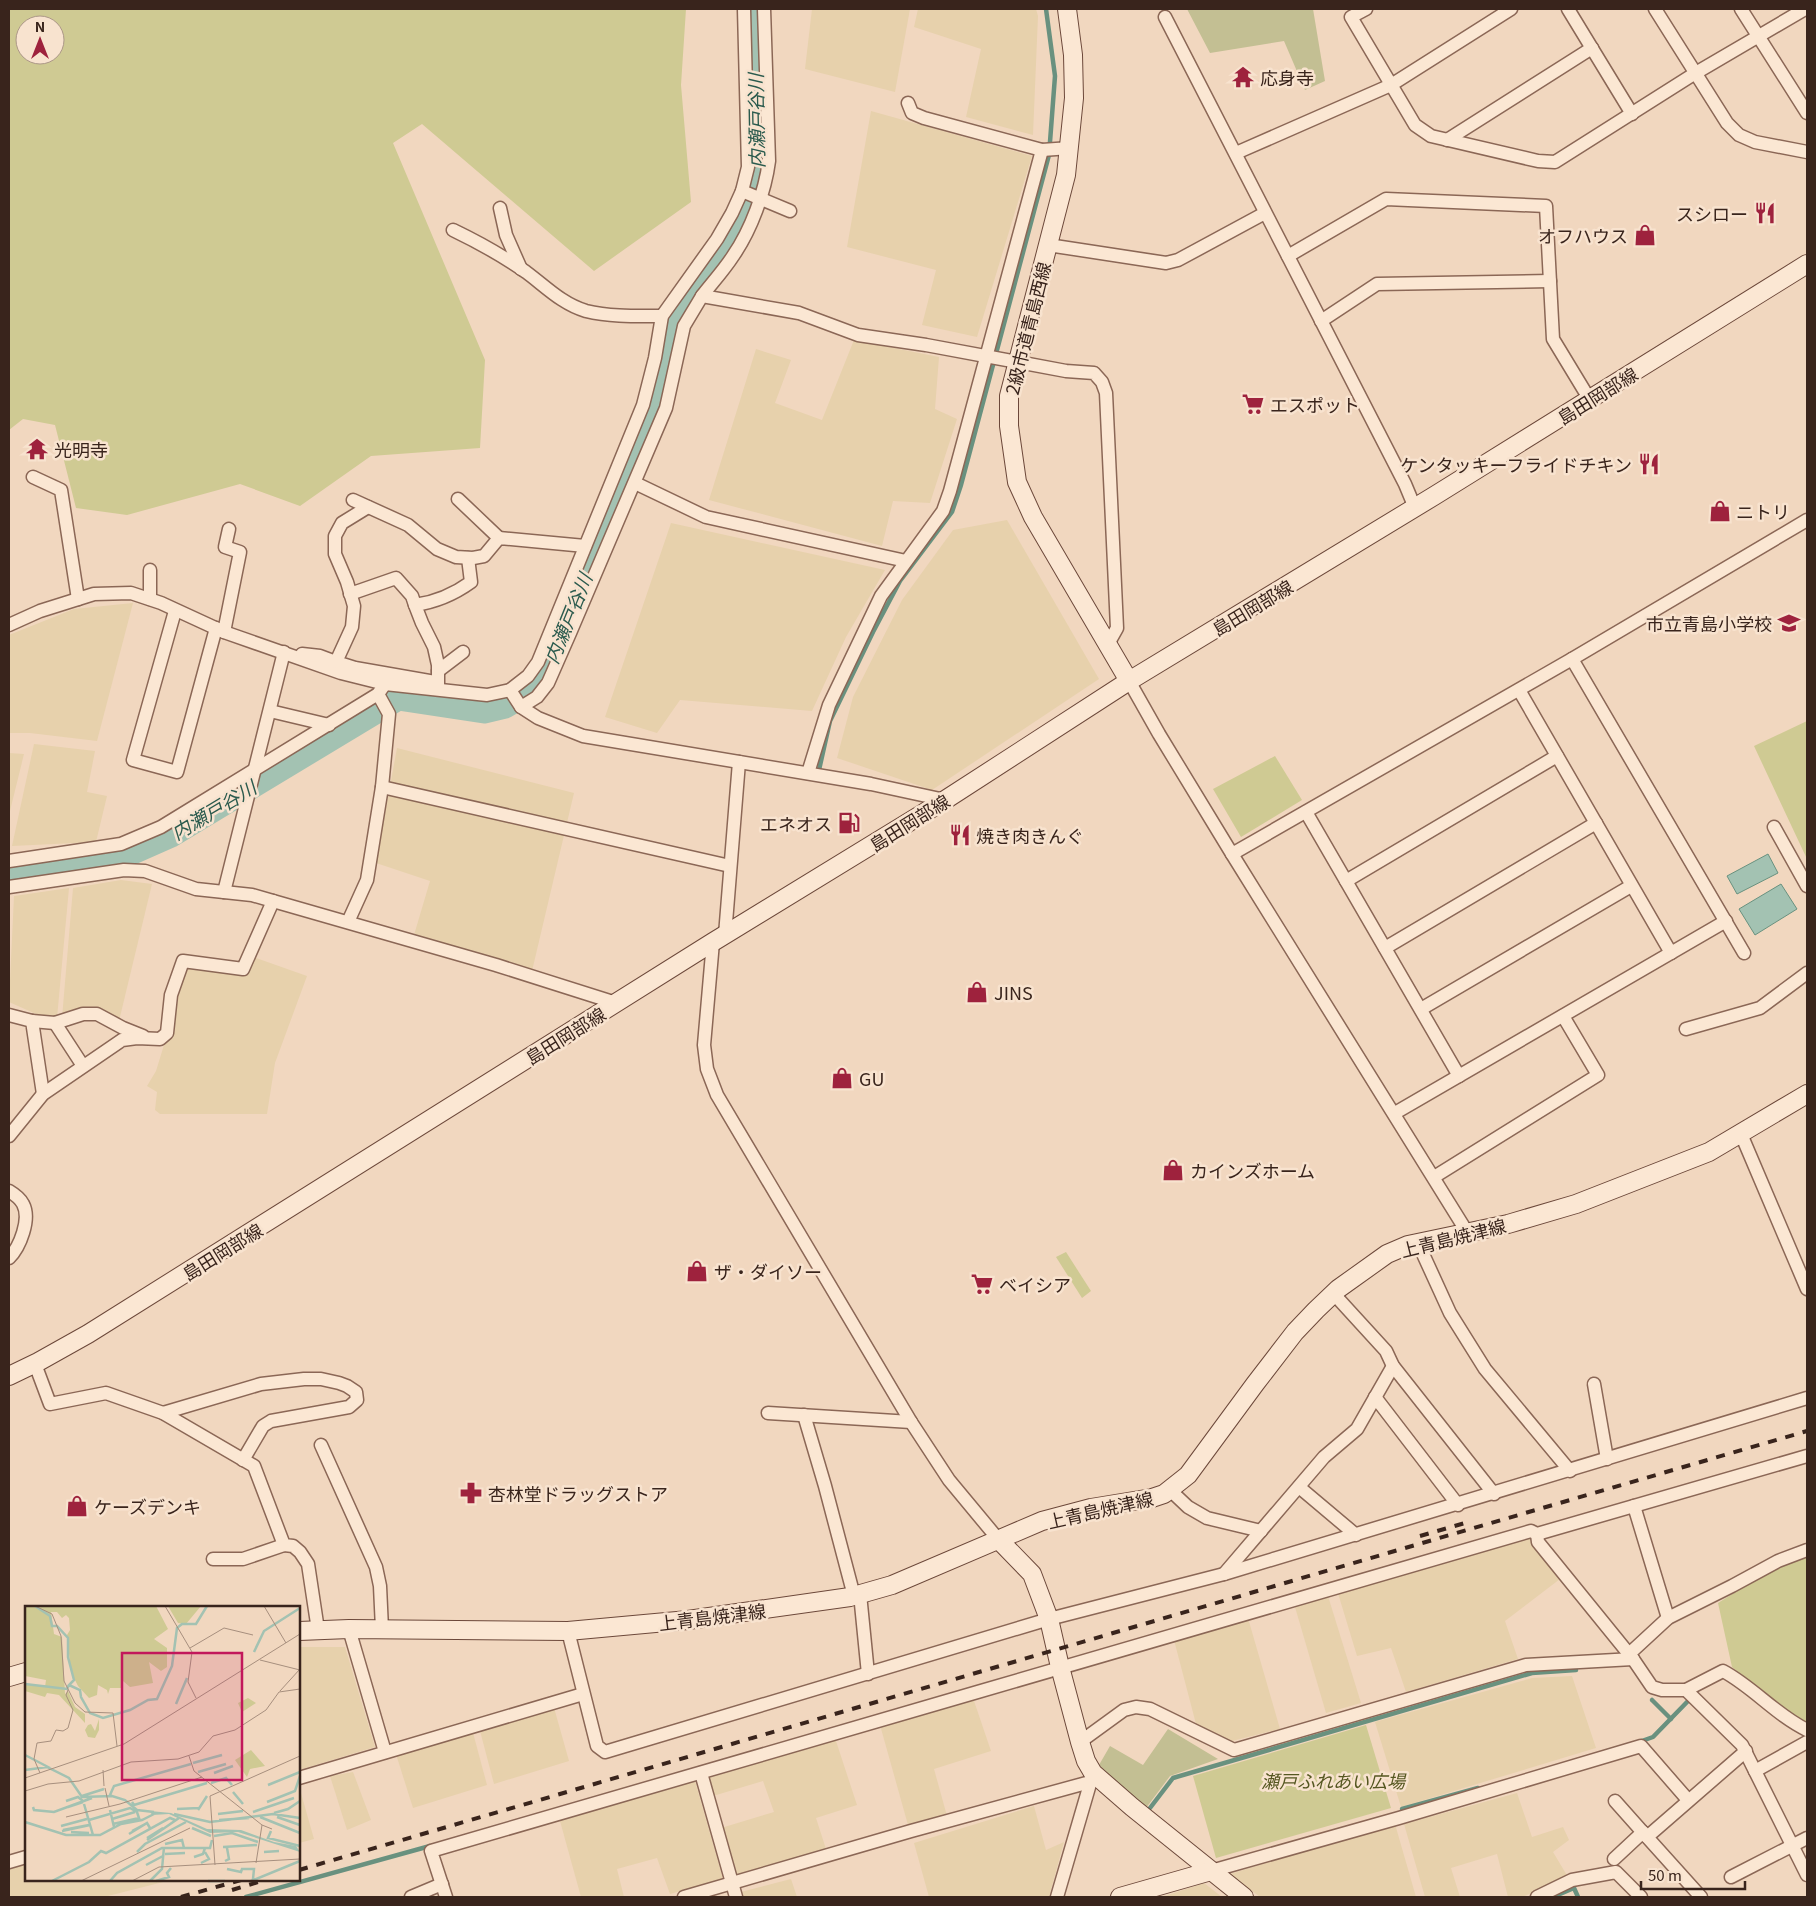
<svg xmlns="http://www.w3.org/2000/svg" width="1816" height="1906" viewBox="0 0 1816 1906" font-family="Georgia,'Noto Sans JP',serif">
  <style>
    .farmland { fill: #e7d1ac }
    .green { fill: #cfca93; fill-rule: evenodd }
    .cemetery { fill: #c3bf93 }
    .water { fill: #a3c2b2; stroke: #69917f }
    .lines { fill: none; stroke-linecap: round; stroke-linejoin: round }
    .stream { stroke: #69917f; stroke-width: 4.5 }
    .river { stroke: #a3c2b2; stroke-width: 25 }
    .street-casing { stroke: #8b6756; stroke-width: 15 }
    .secondary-casing { stroke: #6c483a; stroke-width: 20 }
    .street { stroke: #fbe7d3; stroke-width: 12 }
    .secondary { stroke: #fbe7d3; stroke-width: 18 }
    .rail { stroke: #39241c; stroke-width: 4; stroke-dasharray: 9 9; stroke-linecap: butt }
    .labels { text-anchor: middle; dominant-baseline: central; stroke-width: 5; stroke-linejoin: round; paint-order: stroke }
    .poi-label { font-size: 18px; fill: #39241c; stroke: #f8e3cf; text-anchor: start }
    .street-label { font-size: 18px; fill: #39241c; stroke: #f8e3cf }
    .park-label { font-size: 18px; font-style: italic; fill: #555721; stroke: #f8e3cf }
    .water-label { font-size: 19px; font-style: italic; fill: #2a5a4d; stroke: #f8e3cf }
    .inset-river { fill: none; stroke: #a3c2b2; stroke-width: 2.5 }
    .inset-road { fill: none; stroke: #a78f7e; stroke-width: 1 }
    .view { fill: #c2185b; fill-opacity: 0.15; stroke: #c2185b; stroke-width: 2.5 }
    .inset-edge { fill: none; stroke: #39241c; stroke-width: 2.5 }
  </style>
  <rect width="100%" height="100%" fill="#f1d7bf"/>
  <g class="farmland">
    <polygon points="812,9 910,9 895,92 805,69"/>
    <polygon points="918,9 1036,9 1038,16 1033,135 966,117 981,49 914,27"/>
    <polygon points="871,111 1032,156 977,337 922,325 936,270 847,247"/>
    <polygon points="854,340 939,357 935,409 957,419 930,503 893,501 882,546 709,500 756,349 791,360 775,403 822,420"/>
    <polygon points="1007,520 1099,679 932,790 837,758 853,697 902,600 953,530"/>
    <polygon points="671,523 885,570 846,637 812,711 680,700 657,733 605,717"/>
    <polygon points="133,603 97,741 30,733 9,733 9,635 74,609"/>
    <polygon points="34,744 95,751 87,792 107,796 96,842 12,846"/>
    <polygon points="397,748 574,793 532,971 414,935 430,881 376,863"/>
    <polygon points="9,753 24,754 9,815"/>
    <polygon points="121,880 152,884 119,1021 62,1018 73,888"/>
    <polygon points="69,888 57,1018 36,1014 9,1002 14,896"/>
    <polygon points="253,957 307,976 275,1063 267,1114 160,1114 155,1110 157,1092 147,1086 156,1071 164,1045 171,1036 177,995 186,966 244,975"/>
    <polygon points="1529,1537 1560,1579 1505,1621 1518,1659 1406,1692 1391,1648 1357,1656 1337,1590"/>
    <polygon points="1328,1596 1361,1703 1326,1713 1295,1607"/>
    <polygon points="1248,1618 1280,1729 1228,1742 1196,1724 1174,1640"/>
    <polygon points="299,1647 345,1647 375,1747 299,1770"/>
    <polygon points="1572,1676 1596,1748 1401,1807 1375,1722 1532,1678"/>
    <polygon points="973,1698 991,1751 934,1769 947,1816 908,1825 880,1725"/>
    <polygon points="553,1704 569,1761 494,1784 479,1727"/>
    <polygon points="472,1729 487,1785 413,1808 395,1751"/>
    <polygon points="835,1738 857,1805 816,1818 826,1849 735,1875 721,1828 774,1812 763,1781 713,1796 707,1776"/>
    <polygon points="353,1772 371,1820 347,1830 330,1776"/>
    <polygon points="695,1781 723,1879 670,1894 657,1858 617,1869 624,1897 581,1897 560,1821"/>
    <polygon points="299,1786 314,1839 299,1843"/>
    <polygon points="1517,1793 1532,1837 1563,1827 1569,1840 1553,1852 1568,1877 1522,1897 1508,1897 1497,1854 1451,1868 1460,1897 1425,1897 1404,1824"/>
    <polygon points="1034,1806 1046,1850 1064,1842 1049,1897 929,1897 914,1843"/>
    <polygon points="1395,1824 1416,1897 1260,1897 1230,1874"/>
    <polygon points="26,1864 26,1880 171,1880 104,1897 9,1897 9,1869"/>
    <polygon points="791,1879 797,1897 743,1897 741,1892"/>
    <polygon points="1204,1883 1222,1897 1162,1897"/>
  </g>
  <g class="green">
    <path d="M9,9H686L681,85L691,202L594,271L422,124L393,143L485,360L480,448L371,456L300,506L240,484L127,515L76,508L55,425L23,419L9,430ZM25,25H55V55H25Z"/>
    <polygon points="1807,721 1807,720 1807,859 1754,746"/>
    <polygon points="1275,756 1302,800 1241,837 1213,789"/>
    <polygon points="1066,1252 1091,1291 1082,1298 1056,1257"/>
    <polygon points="1807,1554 1807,1725 1781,1708 1732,1667 1718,1603 1779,1565"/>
    <polygon points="1366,1725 1391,1808 1216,1858 1193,1776"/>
  </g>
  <g class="cemetery">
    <polygon points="1187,9 1313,9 1325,81 1305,90 1284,41 1210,53"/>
    <polygon points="1168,1729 1218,1759 1170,1776 1146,1808 1099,1765 1110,1746 1143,1765"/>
  </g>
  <g class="water">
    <polygon points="1768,854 1778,873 1737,894 1727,876"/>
    <polygon points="1781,884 1797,909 1755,935 1739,909"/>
  </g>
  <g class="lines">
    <g class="stream">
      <polyline points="819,770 830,721 873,632 900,581 952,512 961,485 1049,155 1055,76 1046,9"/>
      <polyline points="1652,1700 1671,1719"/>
      <polyline points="1639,1742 1653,1737 1688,1701"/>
      <polyline points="1150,1808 1173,1778 1532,1673 1576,1670"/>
      <polyline points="1402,1809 1478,1788"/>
      <polyline points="246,1897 430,1846"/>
      <polyline points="1553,1897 1574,1888 1578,1897"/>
    </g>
    <polyline class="river" points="9,872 128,854 171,835 398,698 484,711 505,706 529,692 545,671 654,404 664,375 673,327 680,311 725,250 742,218 755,184 758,151 752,9"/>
    <g class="street-casing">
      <g id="street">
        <polyline points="1366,9 1351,17 1415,125 1431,136 1538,161 1555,162 1694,74 1805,9"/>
        <polyline points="1568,9 1632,114"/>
        <polyline points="1655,9 1727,123 1739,135 1755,142 1807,152"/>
        <polyline points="1741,9 1807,113"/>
        <polyline points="1165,17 1405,484 1415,508"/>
        <polyline points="908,103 912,113 924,118 1042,150 1070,148"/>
        <polyline points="1447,140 1592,48"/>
        <polyline points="1236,153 1391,85 1511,9"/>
        <polyline points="742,191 790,211"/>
        <polyline points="500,208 506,235 521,269"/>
        <path d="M453,230C478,242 503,256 526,272C545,286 562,304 586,311C611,317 637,316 662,316"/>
        <polyline points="1048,245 1166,263 1178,260 1265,213"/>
        <polyline points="1288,256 1386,199 1546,206 1553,339 1590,400"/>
        <path d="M702,296C712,283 724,270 733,256C751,230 765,192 769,161L764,9"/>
        <polyline points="1321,321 1377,284 1550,281"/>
        <polyline points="33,477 61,490 78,599"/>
        <polyline points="635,483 706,517 906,561"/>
        <polyline points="458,499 499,538"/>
        <polyline points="353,500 408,525 437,549 456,557 473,558 484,556 499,538 585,546"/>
        <polyline points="368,507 342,523 335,536 335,554 347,582 354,606 352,627 336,662 355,668 435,682"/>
        <polyline points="350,594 396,578 412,596 415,605"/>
        <polyline points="150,599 150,570"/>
        <polyline points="175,611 133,760 177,772 216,628"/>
        <polyline points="9,625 40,611 94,594 131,593 161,603 224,632 341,673 385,684 487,695 510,690 528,676 538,662 643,405 655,358 662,316 717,239 732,213 742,191 748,167 744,9"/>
        <polyline points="224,632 240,552 225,547 229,529"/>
        <polyline points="302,654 320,656 336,662"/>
        <polyline points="1572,659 1744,953"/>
        <polyline points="438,671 463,652"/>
        <polyline points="1129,681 1159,734 1232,854 1467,1232"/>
        <path d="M438,689V665L434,647L422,623L415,605C436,602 453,595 471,582L468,558"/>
        <polyline points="510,690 521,707 538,718 583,736 871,784 945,800"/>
        <polyline points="1519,690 1671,953"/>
        <polyline points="521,707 537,697 548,683 570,633 666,408 684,326 702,296 799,313 858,335 926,345 1066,371 1094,373 1102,382 1106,393 1117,628 1108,644"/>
        <polyline points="270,711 329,725"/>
        <polyline points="808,773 829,705 881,596 943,511 950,491 1042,150"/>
        <polyline points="382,787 730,866"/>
        <polyline points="1306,812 1459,1076"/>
        <polyline points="1774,827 1807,886"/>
        <polyline points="1232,854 1572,659 1807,520"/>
        <polyline points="9,861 121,844 161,827 378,694 385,684"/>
        <polyline points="1346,881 1557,756"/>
        <polyline points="9,887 124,870 145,871 196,889 252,895 273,901 496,965 616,1003"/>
        <polyline points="224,892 284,652"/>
        <polyline points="348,922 367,880 382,787 389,714 378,694"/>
        <polyline points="725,935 739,762"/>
        <polyline points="713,942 704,1045 707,1069 717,1095 911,1422 949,1480 998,1539"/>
        <polyline points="1385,948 1596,823"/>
        <polyline points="1421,1009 1631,886"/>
        <polyline points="9,1015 32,1021 43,1094"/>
        <polyline points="32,1021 55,1023 83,1014 97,1014 123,1028 143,1036"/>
        <polyline points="55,1023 83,1066"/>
        <polyline points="1686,1029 1760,1008 1807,973"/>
        <polyline points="1395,1113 1726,921"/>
        <polyline points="1741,1134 1807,1289"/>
        <polyline points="9,1136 43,1094 122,1040 137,1038 160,1039 167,1033 171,995 183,961 243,969 273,901"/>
        <polyline points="1434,1177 1598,1075 1563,1016"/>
        <path d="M9,1191C14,1194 20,1198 23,1204C31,1219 20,1247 9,1258"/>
        <polyline points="1418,1243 1450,1313 1485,1369 1570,1471"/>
        <polyline points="1333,1293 1386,1351 1393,1366 1494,1494"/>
        <polyline points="35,1364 50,1404 106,1393 163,1413 254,1466 284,1545 293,1546 300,1552 308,1564 318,1630"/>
        <polyline points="1594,1384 1607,1459"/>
        <polyline points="1375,1397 1458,1505"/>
        <polyline points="163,1413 261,1384 304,1379 321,1379 339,1383 347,1386 356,1392 357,1400 349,1407 271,1421 263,1426 243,1460"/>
        <polyline points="768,1413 911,1422"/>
        <polyline points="804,1415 825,1486 854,1596"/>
        <polyline points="321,1445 376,1567 380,1586 382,1629"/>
        <polyline points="1299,1487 1356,1535"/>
        <polyline points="1170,1490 1188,1507 1207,1518 1261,1531"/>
        <polyline points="1634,1506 1668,1618"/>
        <path d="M1537,1534L1538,1542L1633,1659L1652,1687L1662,1690H1686L1723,1671C1753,1687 1776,1715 1807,1730"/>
        <polyline points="213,1559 243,1559 284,1545"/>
        <polyline points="1224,1574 1324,1457 1357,1429 1393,1366"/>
        <polyline points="860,1594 868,1674"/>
        <polyline points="349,1629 385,1752"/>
        <polyline points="568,1631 597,1746 605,1752 1049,1619 1224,1574 1807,1398"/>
        <polyline points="1629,1654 1668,1618 1732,1586 1778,1561 1807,1550"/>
        <polyline points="1686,1690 1742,1745 1807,1875"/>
        <polyline points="1080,1742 1124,1710 1136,1707 1150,1709 1234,1750 1526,1665 1633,1659"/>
        <polyline points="1755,1771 1807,1742"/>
        <polyline points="701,1773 736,1897"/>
        <polyline points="299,1778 583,1694"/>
        <polyline points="1615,1801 1647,1837"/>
        <polyline points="1614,1859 1643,1832"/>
        <polyline points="9,1862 26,1857"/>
        <polyline points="1211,1871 1399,1818 1641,1746 1688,1800"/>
        <polyline points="1731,1877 1807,1838"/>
        <polyline points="411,1897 442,1884"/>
        <path d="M446,1897L431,1851C798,1746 1164,1636 1531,1531L1537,1534L1807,1456"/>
        <polyline points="684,1897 911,1831 1090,1782"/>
        <polyline points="1057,1897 1092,1777"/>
        <polyline points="1537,1897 1572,1880 1616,1872 1641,1897"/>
        <polyline points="1701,1897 1647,1837 1746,1751"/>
      </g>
    </g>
    <g class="secondary-casing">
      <g id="secondary">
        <polyline points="1067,9 1073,55 1074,98 1066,175 1009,396 1009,426 1017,482 1033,517 1129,681"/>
        <polyline points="9,1376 38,1362 88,1334 713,942 945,800 1129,681 1434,496 1807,264"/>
        <polyline points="998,1539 1032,1574 1049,1619 1060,1667 1080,1742 1086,1761 1093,1773 1132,1807 1244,1897"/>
        <polyline points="299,1631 349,1629 568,1631 688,1620 850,1597 892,1585 1042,1521 1091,1508 1152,1498 1164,1494 1188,1475 1255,1384 1295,1332 1316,1310 1338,1289 1387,1254 1408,1245 1508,1224 1576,1204 1709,1152 1807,1094"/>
        <polyline points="9,1677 26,1672"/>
        <polyline points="1120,1897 1211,1871"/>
      </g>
    </g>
    <use href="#street" class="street"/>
    <use href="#secondary" class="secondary"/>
    <g class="rail">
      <polyline points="1420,1536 1465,1523"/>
      <polyline points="299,1870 1807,1431"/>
      <polyline points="232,1890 265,1880"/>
      <polyline points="181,1897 241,1880"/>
    </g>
  </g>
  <defs>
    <g id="temple-bare" transform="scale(1.725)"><path d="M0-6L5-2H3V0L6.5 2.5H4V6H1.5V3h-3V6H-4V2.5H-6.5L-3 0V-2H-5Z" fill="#9e223d" stroke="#f8e3cf" stroke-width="2.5" paint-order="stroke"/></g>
    <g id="restaurant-bare" transform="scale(1.725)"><path d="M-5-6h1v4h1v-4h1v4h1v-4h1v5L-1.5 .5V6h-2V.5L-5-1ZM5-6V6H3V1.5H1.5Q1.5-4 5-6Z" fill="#9e223d" stroke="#f8e3cf" stroke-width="2.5" paint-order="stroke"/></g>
    <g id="shop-bare" transform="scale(1.725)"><path d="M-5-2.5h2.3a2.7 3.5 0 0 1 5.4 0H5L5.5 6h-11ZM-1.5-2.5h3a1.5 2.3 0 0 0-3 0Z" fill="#9e223d" stroke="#f8e3cf" stroke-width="2.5" paint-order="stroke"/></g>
    <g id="supermarket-bare" transform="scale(1.725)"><path d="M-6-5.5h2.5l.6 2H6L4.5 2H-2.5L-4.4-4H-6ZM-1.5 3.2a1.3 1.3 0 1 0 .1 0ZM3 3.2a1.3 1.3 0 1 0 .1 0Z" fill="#9e223d" stroke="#f8e3cf" stroke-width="2.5" paint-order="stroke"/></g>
    <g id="school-bare" transform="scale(1.725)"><path d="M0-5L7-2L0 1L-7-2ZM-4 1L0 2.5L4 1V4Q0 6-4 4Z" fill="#9e223d" stroke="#f8e3cf" stroke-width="2.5" paint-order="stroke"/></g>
    <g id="fuel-bare" transform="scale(1.725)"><path d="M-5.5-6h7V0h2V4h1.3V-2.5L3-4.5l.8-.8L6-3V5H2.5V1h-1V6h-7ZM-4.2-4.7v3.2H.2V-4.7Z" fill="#9e223d" stroke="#f8e3cf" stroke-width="2.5" paint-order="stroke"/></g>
    <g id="pharmacy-bare" transform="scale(1.725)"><path d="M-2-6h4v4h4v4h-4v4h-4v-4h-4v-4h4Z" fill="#9e223d" stroke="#f8e3cf" stroke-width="2.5" paint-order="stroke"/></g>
  </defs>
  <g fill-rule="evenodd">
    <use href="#temple-bare" x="1243" y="77"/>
    <use href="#restaurant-bare" x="1765" y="213"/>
    <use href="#shop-bare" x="1645" y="235"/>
    <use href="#supermarket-bare" x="1253" y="404"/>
    <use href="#temple-bare" x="37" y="449"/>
    <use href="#restaurant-bare" x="1649" y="464"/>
    <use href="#shop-bare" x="1720" y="511"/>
    <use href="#school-bare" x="1789" y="623"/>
    <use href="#fuel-bare" x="849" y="823"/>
    <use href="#restaurant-bare" x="960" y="835"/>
    <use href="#shop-bare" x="977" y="992"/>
    <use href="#shop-bare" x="842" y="1078"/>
    <use href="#shop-bare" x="1173" y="1170"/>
    <use href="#shop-bare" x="697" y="1271"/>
    <use href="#supermarket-bare" x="982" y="1284"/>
    <use href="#pharmacy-bare" x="471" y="1493"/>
    <use href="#shop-bare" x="77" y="1506"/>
  </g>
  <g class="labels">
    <g class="poi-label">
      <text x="1260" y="77">応身寺</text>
      <text x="1748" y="213" text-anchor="end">スシロー</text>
      <text x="1628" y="235" text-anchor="end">オフハウス</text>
      <text x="1270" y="404">エスポット</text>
      <text x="54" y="449">光明寺</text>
      <text x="1632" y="464" text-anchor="end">ケンタッキーフライドチキン</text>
      <text x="1736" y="511">ニトリ</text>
      <text x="1772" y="623" text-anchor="end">市立青島小学校</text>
      <text x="832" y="823" text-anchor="end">エネオス</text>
      <text x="976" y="835">焼き肉きんぐ</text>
      <text x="994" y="992">JINS</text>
      <text x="859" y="1078">GU</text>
      <text x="1190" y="1170">カインズホーム</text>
      <text x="714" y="1271">ザ・ダイソー</text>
      <text x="999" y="1284">ベイシア</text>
      <text x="488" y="1493">杏林堂ドラッグストア</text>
      <text x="94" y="1506">ケーズデンキ</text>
    </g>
    <g class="street-label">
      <text transform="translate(1027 328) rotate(-76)">2級市道青島西線</text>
      <text transform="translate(1597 395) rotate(-32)">島田岡部線</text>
      <text transform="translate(1252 607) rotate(-31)">島田岡部線</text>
      <text transform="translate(909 822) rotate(-32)">島田岡部線</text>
      <text transform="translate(565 1035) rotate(-32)">島田岡部線</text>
      <text transform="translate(1453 1237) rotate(-14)">上青島焼津線</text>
      <text transform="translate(222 1251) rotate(-32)">島田岡部線</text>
      <text transform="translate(1100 1509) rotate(-13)">上青島焼津線</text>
      <text transform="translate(712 1616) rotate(-7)">上青島焼津線</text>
    </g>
    <g class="park-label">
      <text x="1333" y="1780">瀬戸ふれあい広場</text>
    </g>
    <g class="water-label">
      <text transform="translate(755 121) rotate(-91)">内瀬戸谷川</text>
      <text transform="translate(567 618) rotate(-68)">内瀬戸谷川</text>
      <text transform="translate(213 809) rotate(-31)">内瀬戸谷川</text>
    </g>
  </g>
  <g transform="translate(25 1606)">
    <rect width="275" height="275" fill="#f1d7bf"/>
    <path d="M0,0H131L143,23L129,33L142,42V61L136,65L124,56L128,77L105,81L98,75L96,82H85L83,88L82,84L73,79L72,89L64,92L53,80L46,66L42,29L45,24L44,12L41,9L37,12L32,6H26L29,28L37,31L40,88L43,85L50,101L60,108V117L34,89L22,87L20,91L0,85V78L20,81L21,74L0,70ZM143,0H176L161,18L153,17ZM223,92L231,97L217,106L213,97ZM74,113V124L70,132L63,131L60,124L63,119L66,118L70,125ZM226,144L240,160L225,163L222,171L210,154Z" fill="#cfca93"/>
    <path d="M125,205L146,207L182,223L216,224L249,236L271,240L275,246L213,226L185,227L144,208L127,209Z" fill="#a3c2b2"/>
    <path class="inset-river" d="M10,0L25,10L27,20H32L43,32V51L49,74L44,79L55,84L56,91L65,107L78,112L105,104L123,94L132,93L147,60L152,22L157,18H171L182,0M229,46L239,25L275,2M0,78L42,83L44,79M151,98L162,72M0,149L25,162M168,157L197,149M0,164L22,161L44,172L57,191L87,190L100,194L112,204L129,206M173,166L201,158M189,167L208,160M186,177L201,172L207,179M243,179L275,166M208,186L218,198M85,189L89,180L166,158M57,190L79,183M41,195L53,191L58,195M107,196L109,199L182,177M242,196L270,185L275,170M59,198L68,229M8,201L9,204L29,206L67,192M43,201L58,196M152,203L174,202M85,204L89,221M173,204L182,190M228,206L269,192M249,207L263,203L275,195M149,208L185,216L248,208L275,212M193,208L218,205M235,211L275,227M252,211L275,219M87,213L110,206M64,214L105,202L112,206L115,215M194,214L224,212M0,216L41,229H75L96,218L117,214L129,208M88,218L114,212M36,220L62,213M167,222L186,230M38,224L64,219M37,225L65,219M107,225L122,217M246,225L243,232L275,240M46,226L64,227M104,228L122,217L125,222M189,230L207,227L233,236M122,232L138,222M122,234L154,212M140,238L157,234L159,242M198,241L232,239M112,246L120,238L161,216M239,246L254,245M140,248L160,247M169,251L178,248L180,242M200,255L204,253L202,242M176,257L184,253L180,246M121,259L138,250M202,263L216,266L217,263H229L228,273M27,275L64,256L76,245L81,247L145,212L150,214M85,275L92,267L137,242H185L187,234M125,275L137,263L139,241M131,275L144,271L142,267L146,262M183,275H200M226,275L275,255"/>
    <path class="inset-road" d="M10,0L27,8L36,30L39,75L50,97L60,106L88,107L92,140M140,0L167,46L163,76L171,92M239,0L261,37M165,42L199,22L228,29M235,54L275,64M255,85L275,63M164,150L169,165L237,219L247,223M9,153L12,137L26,135L31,124L38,125L43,122L48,104L41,89L43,84M9,153L15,167M78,164L79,180M0,172L99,138L275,28M80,182L84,200M0,185L23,178L54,175L106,156L153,153L174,146L188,130L210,124L241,104L254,86L275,83M41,211L95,198L177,171M231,257L237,219M190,259L185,190L275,150M56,275L165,222M107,275L134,261L275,253"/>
    <path class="view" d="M97,47H217V174H97Z"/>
    <rect width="275" height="275" class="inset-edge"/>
  </g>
  <rect width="1816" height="1906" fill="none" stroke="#39241c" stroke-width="20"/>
  <g transform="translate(40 40)"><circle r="24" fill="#f8e3cf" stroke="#ac9787"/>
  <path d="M0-4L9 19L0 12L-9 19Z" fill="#9e223d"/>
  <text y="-8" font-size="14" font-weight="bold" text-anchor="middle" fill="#39241c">N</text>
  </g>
  <path d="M1641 1881v8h104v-8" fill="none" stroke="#39241c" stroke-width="2.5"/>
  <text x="1648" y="1881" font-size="15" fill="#39241c" stroke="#f8e3cf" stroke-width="4" paint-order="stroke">50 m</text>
</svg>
